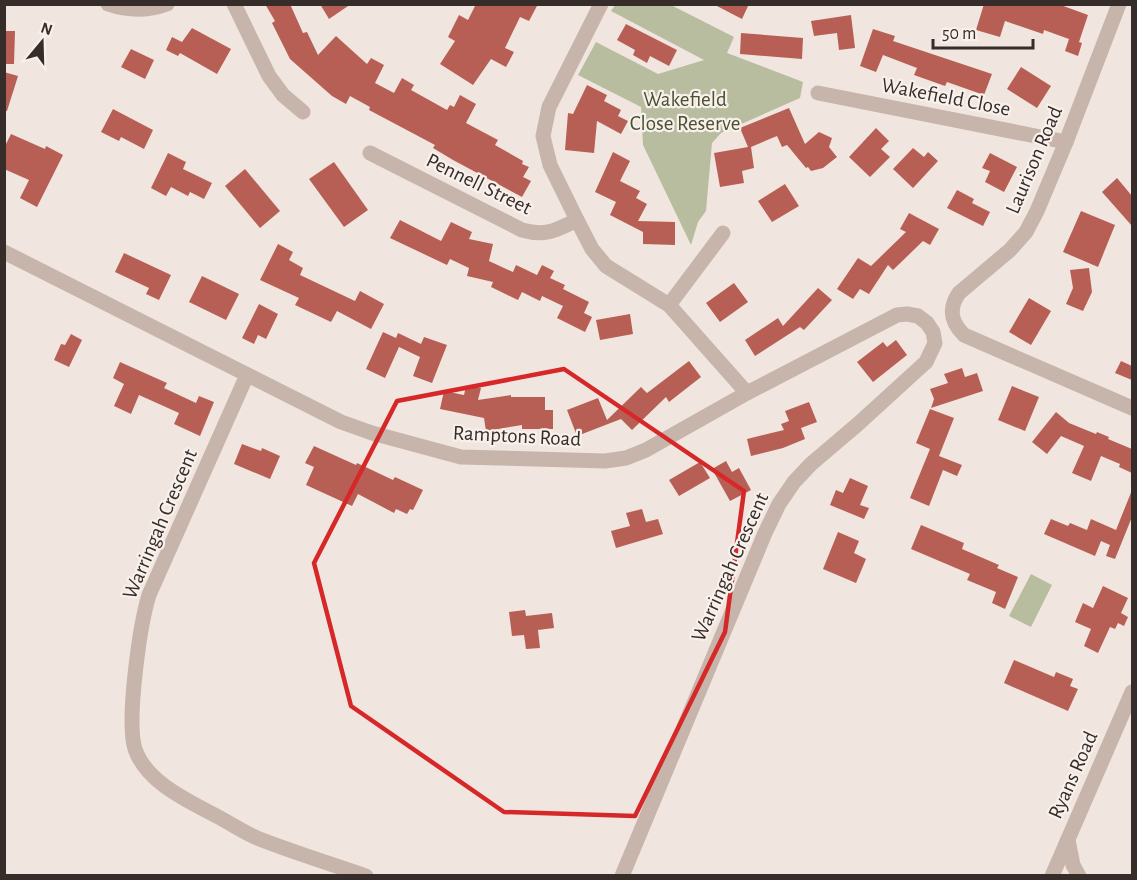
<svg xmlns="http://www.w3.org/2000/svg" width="1137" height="880" viewBox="0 0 1137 880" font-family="'Alegreya Sans',sans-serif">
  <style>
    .green { fill: #b8bda0 }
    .building { fill: #b85f55 }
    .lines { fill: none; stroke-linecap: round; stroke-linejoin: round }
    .street { stroke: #c7b5ac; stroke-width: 15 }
    .marked { fill: none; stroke: #d62828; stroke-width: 4.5; stroke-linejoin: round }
    .labels { text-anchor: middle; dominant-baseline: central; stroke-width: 4.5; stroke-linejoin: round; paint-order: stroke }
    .street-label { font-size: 21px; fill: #362c2a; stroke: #f8f0eb }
    .park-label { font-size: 21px; fill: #4a5131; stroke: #f8f0eb }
  </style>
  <rect width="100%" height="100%" fill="#f0e6df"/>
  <g class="green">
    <polygon points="671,5 734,37 727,53 803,82 800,98 721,133 712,143 706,211 698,222 691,245 643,145 641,107 578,75 596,42 658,74 704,60 611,11 615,5"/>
    <polygon points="1031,574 1052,585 1031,627 1009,616"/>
  </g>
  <g class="building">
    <polygon points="265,4 290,4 303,33 307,32 318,55 336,36 367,64 371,58 384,65 375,83 394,93 402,78 414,85 411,90 447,110 450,105 454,107 460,95 476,104 466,123 498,140 495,145 523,161 522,164 529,167 523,177 531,181 522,197 453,160 433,148 435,145 369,110 370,107 350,96 346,104 332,96 290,59 272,23 275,21"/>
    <polygon points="320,4 351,4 329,19"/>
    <polygon points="476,4 538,4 529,21 520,17 505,48 514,52 506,67 491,59 473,85 440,64 455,41 448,37 459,15 468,20"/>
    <polygon points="713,4 749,4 742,19"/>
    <polygon points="984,4 1058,4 1088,15 1079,42 1082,43 1078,56 1065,51 1069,39 1044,30 1043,34 1005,21 1000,37 976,30"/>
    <polygon points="851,15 855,48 839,50 837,33 814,36 811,21"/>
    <polygon points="626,24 677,50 669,66 650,56 647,63 633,55 635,50 617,40"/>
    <polygon points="192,28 231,49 217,74 180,53 178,56 166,50 172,37 182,42"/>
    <polygon points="873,29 895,36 893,41 992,74 984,95 947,82 945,86 914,75 917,68 883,55 876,72 860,66"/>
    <polygon points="4,31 15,31 14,64 4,64"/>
    <polygon points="741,33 803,38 802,59 740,54"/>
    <polygon points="131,49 154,60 145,79 121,67"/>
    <polygon points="1021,67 1051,86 1037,108 1007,89"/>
    <polygon points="4,72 18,76 7,111 4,111"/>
    <polygon points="587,85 607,95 604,101 621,110 618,116 628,121 621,134 597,121 594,153 565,150 568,113 573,114"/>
    <polygon points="789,108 805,144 819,132 832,138 829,147 837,157 823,168 811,171 808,167 806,168 787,145 782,147 777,136 751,147 754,168 742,171 744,183 720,187 714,153 748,147 740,128"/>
    <polygon points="113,109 153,130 144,149 121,137 119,141 101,132"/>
    <polygon points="876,128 889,141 881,149 890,157 870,177 849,157"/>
    <polygon points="11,134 45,149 46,146 63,155 37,207 20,198 29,180 4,169 4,148"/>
    <polygon points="913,148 924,157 928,152 938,161 913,188 893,169"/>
    <polygon points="613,152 630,161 620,181 640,191 636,198 647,204 638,221 675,222 675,245 643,244 643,232 610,215 616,202 595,192"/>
    <polygon points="168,153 186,162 183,169 212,183 204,199 190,192 188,196 171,187 166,196 151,188"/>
    <polygon points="990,153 1017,167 1004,192 985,182 990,171 982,168"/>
    <polygon points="334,162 368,210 344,227 309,179"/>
    <polygon points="245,169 280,211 260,228 225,186"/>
    <polygon points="1117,178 1132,196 1132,226 1102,192"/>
    <polygon points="785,184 799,206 772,222 758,201"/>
    <polygon points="957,190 974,199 972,203 990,212 983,226 947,208"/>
    <polygon points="1081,211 1115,225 1098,267 1063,252"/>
    <polygon points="909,213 939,229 930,245 923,241 893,270 888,265 869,294 860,289 853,299 837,289 858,258 871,266 906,232 900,229"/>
    <polygon points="400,220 441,241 451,222 472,232 469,239 493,244 489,261 513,272 516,265 537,275 542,265 554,271 550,278 565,285 563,289 589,302 584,313 592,317 585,332 557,318 563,306 542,296 540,301 522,292 518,300 491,287 493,282 467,276 469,268 450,259 447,265 390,238"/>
    <polygon points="278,244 293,252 289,260 303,268 300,275 355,301 360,291 384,304 371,329 337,311 331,322 295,305 299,298 260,280"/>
    <polygon points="124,253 171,275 159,300 146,294 149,288 115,272"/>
    <polygon points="1089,268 1092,292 1083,311 1066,304 1073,288 1070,270"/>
    <polygon points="202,276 239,294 226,320 189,302"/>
    <polygon points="734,283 748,302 720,322 706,303"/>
    <polygon points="818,288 832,300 804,330 800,327 755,356 745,340 778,318 783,326"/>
    <polygon points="1029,298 1051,311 1031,345 1009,332"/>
    <polygon points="259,304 278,314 266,339 258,335 254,344 242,338"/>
    <polygon points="630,314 633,334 600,340 596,320"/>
    <polygon points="383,332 396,338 398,333 421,344 424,337 447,345 432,383 413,376 420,357 399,347 385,378 366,369"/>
    <polygon points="71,334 82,340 69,367 54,360 61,344 65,345"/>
    <polygon points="896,340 907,355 873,382 857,362 883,342 887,347"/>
    <polygon points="689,361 701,377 669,402 666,397 632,430 621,419 577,436 567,410 598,398 607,420 641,387 647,393"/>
    <polygon points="1121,361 1132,366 1132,380 1115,373"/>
    <polygon points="120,362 167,383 164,388 196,403 199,396 214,402 200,436 174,424 179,413 139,395 131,414 114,406 124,384 113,378"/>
    <polygon points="962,368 965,377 977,373 983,391 931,408 934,399 930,389 948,383 944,374"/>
    <polygon points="466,386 481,388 478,400 511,395 511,397 545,397 545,410 553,410 553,429 522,429 522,425 486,431 484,418 440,409 444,391 464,395"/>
    <polygon points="1012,386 1039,397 1025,431 998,420"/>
    <polygon points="809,402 817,422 801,428 805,439 783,448 751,456 747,439 784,430 781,424 789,421 785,411"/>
    <polygon points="930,409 954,418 939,456 962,465 957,476 943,470 929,506 910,498 930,449 916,443"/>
    <polygon points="1056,412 1069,423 1096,434 1097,432 1109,437 1108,439 1132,449 1132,473 1119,467 1120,464 1101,456 1091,481 1072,473 1084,446 1061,436 1047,454 1032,442"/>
    <polygon points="242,444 261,451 262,448 280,456 270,479 234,464"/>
    <polygon points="314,446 356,465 357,463 393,480 395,477 423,490 413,510 410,509 407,514 396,509 394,513 358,494 352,506 306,485 314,467 305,463"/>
    <polygon points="726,461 732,472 739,468 751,490 730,501 712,469"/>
    <polygon points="700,462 710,478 679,496 669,480"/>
    <polygon points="850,478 868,486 860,505 869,508 864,519 830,505 836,490 843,493"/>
    <polygon points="1132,490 1132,517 1115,559 1106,556 1110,545 1101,541 1095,556 1044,534 1051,519 1068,526 1070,523 1087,530 1091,519 1116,530"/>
    <polygon points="642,509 646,522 658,519 663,534 616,548 611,531 630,526 626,513"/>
    <polygon points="921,525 964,543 962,549 999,565 997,568 1018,577 1005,609 992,603 996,592 967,580 970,574 911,549"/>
    <polygon points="838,532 859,541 854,553 866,559 856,583 823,569"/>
    <polygon points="1103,586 1128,598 1121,613 1128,617 1124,626 1118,623 1115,629 1110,627 1098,653 1084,646 1091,629 1075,622 1083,603 1093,608"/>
    <polygon points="525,610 526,616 552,613 554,628 538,630 540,648 526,649 524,635 512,636 509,612"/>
    <polygon points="1014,660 1054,677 1056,672 1073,679 1070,686 1078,689 1068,711 1004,683"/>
  </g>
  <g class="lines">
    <g class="street">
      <path d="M108,4C128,11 148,11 167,4"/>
      <polyline points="234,4 269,76 283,95 303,112"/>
      <path d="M1119,4L1066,142L1037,211L1026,232L1010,250L959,293C948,309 951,322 964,335L1132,408"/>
      <polyline points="818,93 1066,142"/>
      <path d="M370,153L522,230C546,237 556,230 577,220L592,249L606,266L669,305L747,393"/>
      <polyline points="577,220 550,165 543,136 549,107 601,4"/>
      <polyline points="4,252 341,422 372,433 461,457 605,461 626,458 646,450 747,393 897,315 907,314 918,316 927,323 933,332 935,343 926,362 858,424 811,464 794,482 779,504 765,533 622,876"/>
      <polyline points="669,305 723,233"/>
      <path d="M247,375L149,595C140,624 126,721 135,749C147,784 191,802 222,819C235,826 248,835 262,840C296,853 331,864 366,876"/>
      <polyline points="1068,840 1073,865 1079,876"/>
      <polyline points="1052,876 1132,692"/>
    </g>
  </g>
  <path class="marked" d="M564,369L744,491L725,632L635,816L504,812L351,706L314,563L397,401Z"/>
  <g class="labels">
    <g class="street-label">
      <text transform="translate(946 97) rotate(11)">Wakefield Close</text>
      <text transform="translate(1034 160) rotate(-67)">Laurison Road</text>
      <text transform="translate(479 184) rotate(26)">Pennell Street</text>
      <text transform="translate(517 436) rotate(3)">Ramptons Road</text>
      <text transform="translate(160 524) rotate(-67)">Warringah Crescent</text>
      <text transform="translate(730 567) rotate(-66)">Warringah Crescent</text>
      <text transform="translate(1073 775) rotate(-66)">Ryans Road</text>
    </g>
    <g class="park-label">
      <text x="685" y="99">Wakefield<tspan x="685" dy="24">Close Reserve</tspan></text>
    </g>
  </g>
  <rect width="1137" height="880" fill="none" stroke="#362c2a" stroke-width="12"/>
  <g transform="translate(42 42) rotate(19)" stroke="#f8f0eb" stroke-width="4.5" paint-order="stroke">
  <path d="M0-4.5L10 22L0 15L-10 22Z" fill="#362c2a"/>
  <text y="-9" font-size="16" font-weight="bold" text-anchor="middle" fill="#362c2a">N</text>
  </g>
  <path d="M933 39v9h100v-9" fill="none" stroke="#362c2a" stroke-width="3"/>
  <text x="942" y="39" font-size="18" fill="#362c2a" stroke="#f8f0eb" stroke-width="4.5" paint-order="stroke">50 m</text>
</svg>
